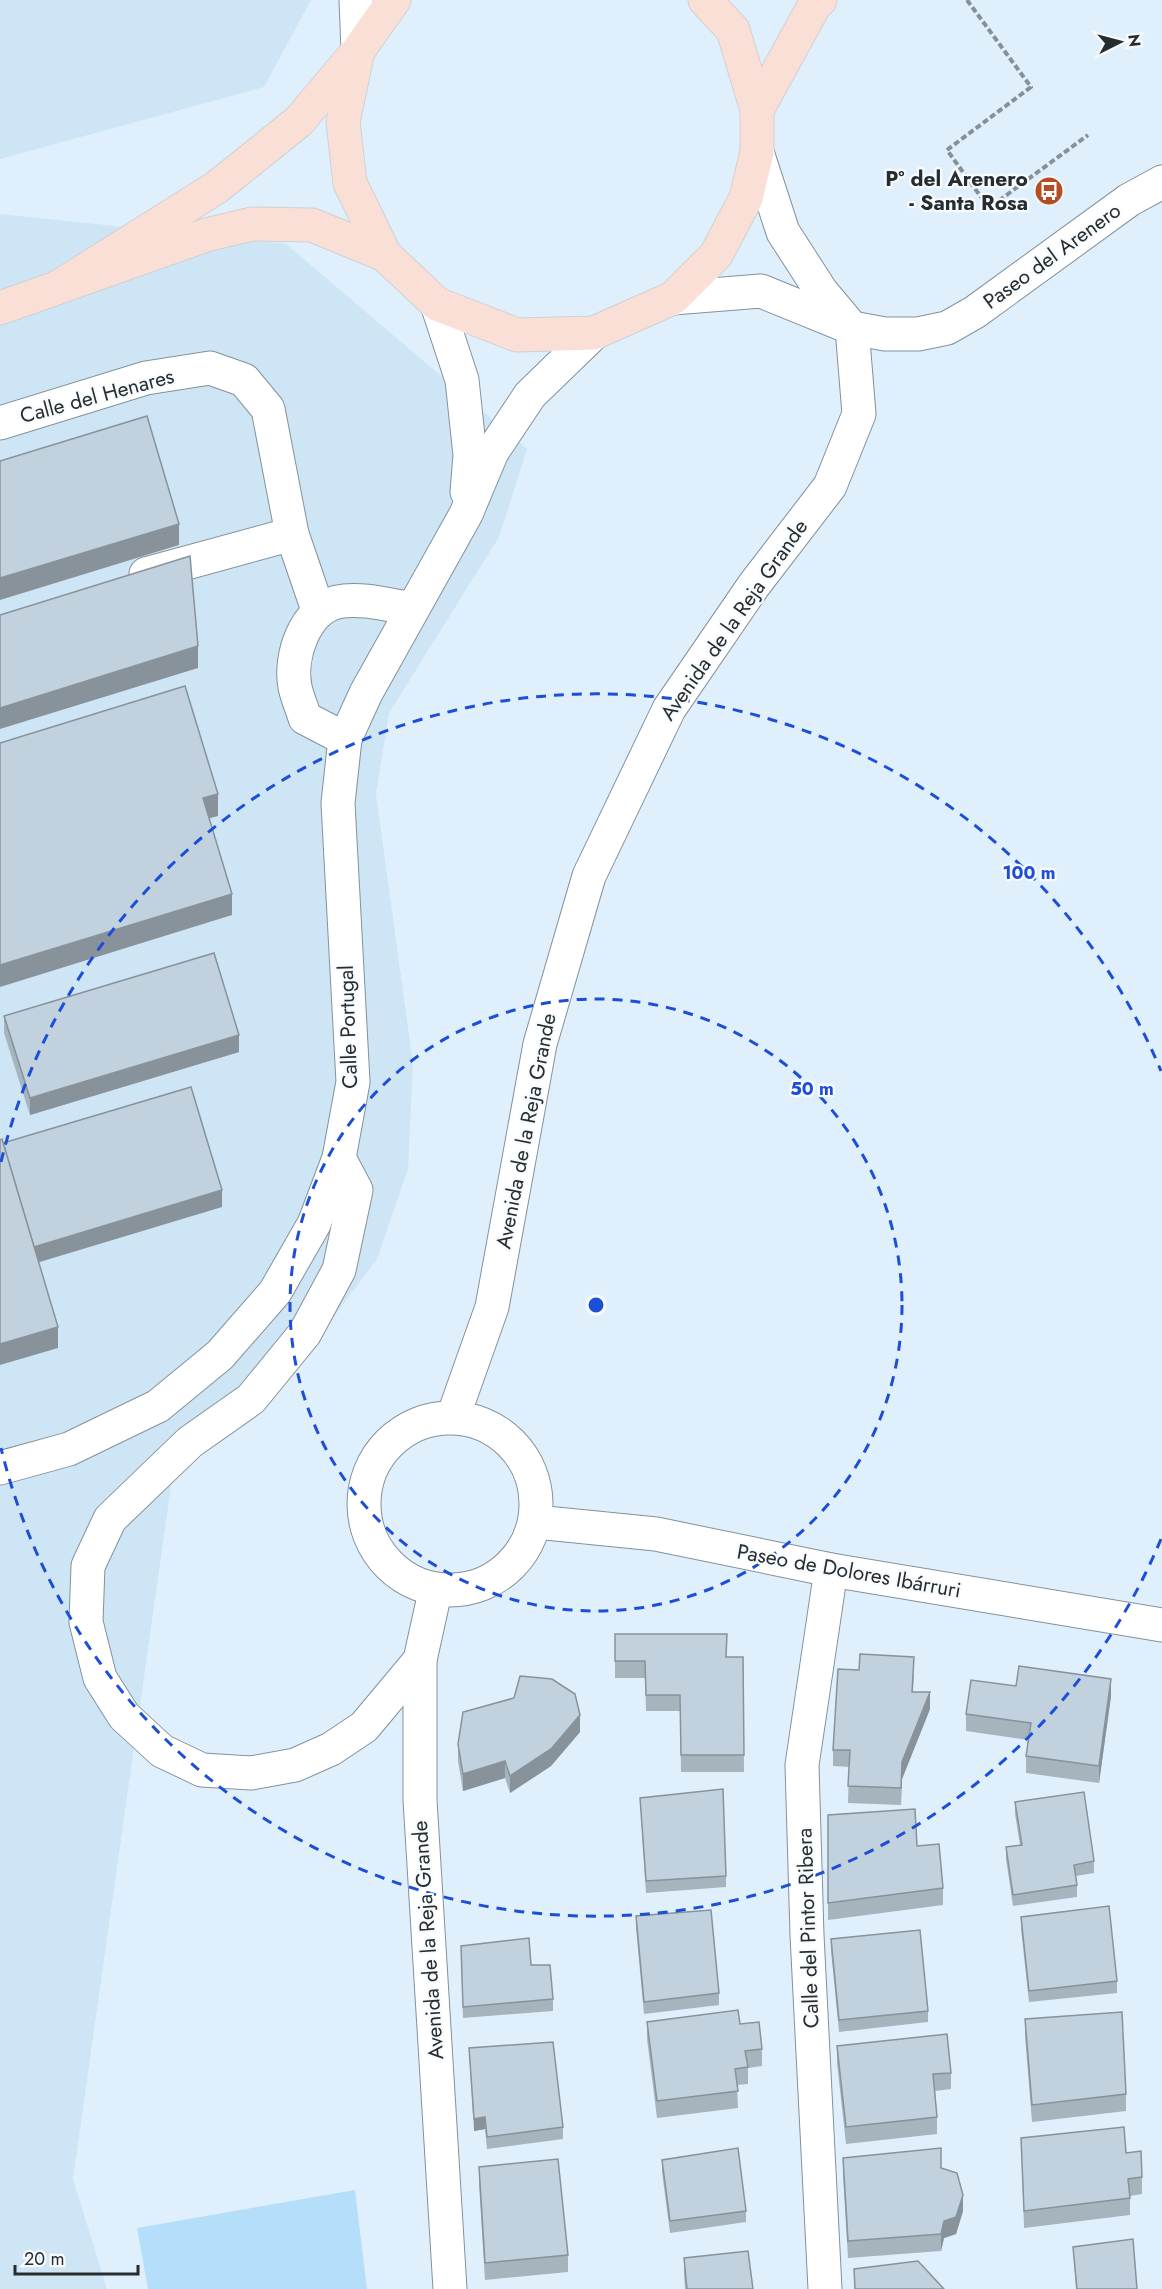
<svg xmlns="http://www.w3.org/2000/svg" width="1162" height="2289" viewBox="0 0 1162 2289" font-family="Jost,sans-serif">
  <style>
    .built { fill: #cee5f5 }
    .green { fill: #b4def9 }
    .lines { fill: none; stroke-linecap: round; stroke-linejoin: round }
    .minor-casing { stroke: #82929c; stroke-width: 35 }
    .major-casing { stroke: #cfd1d2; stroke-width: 35 }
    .path { stroke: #859199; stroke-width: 4; stroke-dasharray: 6 3; stroke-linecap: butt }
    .minor { stroke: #fff; stroke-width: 33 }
    .major { stroke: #fadfd7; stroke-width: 33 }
    .wall { fill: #a6b4be }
    .shaded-wall { fill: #87929b }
    .building { fill: #c1d1dd; stroke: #87929b; stroke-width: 1.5 }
    .ring { fill: none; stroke: #1d4ed8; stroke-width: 3; stroke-dasharray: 10 8 }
    .labels { text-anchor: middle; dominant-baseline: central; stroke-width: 4.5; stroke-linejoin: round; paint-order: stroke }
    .poi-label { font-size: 21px; font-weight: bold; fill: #262d31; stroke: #f8fbfd; text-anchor: end }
    .street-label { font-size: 21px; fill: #262d31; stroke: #f8fbfd }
    .centre { fill: #1d4ed8; stroke: #f8fbfd; stroke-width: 3 }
    .ring-label { font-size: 18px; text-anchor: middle; font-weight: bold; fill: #1d4ed8; stroke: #f8fbfd; stroke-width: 4.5; stroke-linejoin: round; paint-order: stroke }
  </style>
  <rect width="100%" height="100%" fill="#dff0fc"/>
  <g class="built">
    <polygon points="0,0 311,0 264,87 0,159"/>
    <polygon points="0,214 286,244 527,449 499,537 389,713 376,794 413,1064 408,1169 377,1259 282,1386 173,1472 73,2179 107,2289 0,2289"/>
  </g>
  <polygon class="green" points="355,2190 367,2289 148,2289 137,2228"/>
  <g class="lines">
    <g class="minor-casing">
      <g id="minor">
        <polyline points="356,0 358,51"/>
        <polyline points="673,298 761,291 852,328 885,334 918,334 947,328 975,312 1129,200 1162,182"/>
        <polyline points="437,304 462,380 470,455 467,492"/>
        <polyline points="0,423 146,378 210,368 244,380 268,409 292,534 318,610"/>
        <polyline points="146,574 292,534"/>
        <path d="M345,739L305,718C302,708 297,697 295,687C289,656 305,610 337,602C360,597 389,605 412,609"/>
        <polyline points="339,1158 356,1190 339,1270 305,1333 251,1399 190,1442 110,1519 88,1566 86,1622 100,1678 124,1716 162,1751 202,1770 251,1773 295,1765 331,1749 364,1727 420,1660"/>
        <polyline points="453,1417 492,1307 540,1044 589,876 669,709 754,585 830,486 859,414 852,328 821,291 783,232 757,152"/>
        <circle cx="450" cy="1504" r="86"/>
        <polyline points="0,1468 69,1449 158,1406 220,1355 275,1292 314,1224 339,1158 353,1082 338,803 345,739 366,693 466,514 492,452 530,395 594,333"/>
        <polyline points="536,1522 656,1534 831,1570 1162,1625"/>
        <polyline points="435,1592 420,1660 420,1800 450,2289"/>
        <polyline points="825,2289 807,1935 802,1765 831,1570"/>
      </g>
    </g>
    <g class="major-casing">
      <g id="major">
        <polyline points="358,51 343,122 350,183 385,255 437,304 517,335 594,333 673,298 716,255 746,198 757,152 757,110 733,30 705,0"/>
        <polyline points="757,110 814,6 820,0"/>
        <polyline points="60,286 217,187 299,121 358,51 394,0"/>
        <polyline points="0,308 206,235 252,224 312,225 385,255"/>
      </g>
    </g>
    <polyline class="path" points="967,0 1031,87 947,150 989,208 1088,135"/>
    <use href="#minor" class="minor"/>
    <use href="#major" class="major"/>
  </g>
  <g class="wall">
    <polygon points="4,1016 239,1052 30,1115 4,1033"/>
    <polygon points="615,1634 727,1657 743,1657 744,1772 681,1772 680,1711 646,1711 645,1678 615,1678"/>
    <polygon points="914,1674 913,1692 930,1709 902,1779 901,1805 848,1803 849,1767 833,1766 833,1750"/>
    <polygon points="1111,1696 1099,1783 1026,1773 1026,1756 1028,1740 966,1731 966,1714"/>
    <polygon points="580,1732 551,1766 510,1793 505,1778 463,1791 458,1761 458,1744"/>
    <polygon points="640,1798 726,1876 726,1887 646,1893"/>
    <polygon points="1015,1802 1094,1861 1094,1873 1076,1876 1077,1885 1077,1897 1013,1906 1006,1859 1006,1847 1020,1845 1015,1814"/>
    <polygon points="828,1815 917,1846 943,1888 943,1905 828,1920"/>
    <polygon points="636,1916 719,1993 719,2005 644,2014 636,1928"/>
    <polygon points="1021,1917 1117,1981 1117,1993 1029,2002 1021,1929"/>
    <polygon points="831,1939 928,2011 928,2022 839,2032 831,1951"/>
    <polygon points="461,1958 531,1965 553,1999 553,2011 463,2018"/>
    <polygon points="1025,2019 1126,2094 1126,2111 1032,2122 1025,2036"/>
    <polygon points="647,2022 740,2024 762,2049 762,2066 748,2068 748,2084 737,2085 738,2108 657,2118 647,2039"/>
    <polygon points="837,2046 951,2073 951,2089 935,2091 937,2117 937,2134 846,2144 837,2063"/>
    <polygon points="469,2048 563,2127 563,2139 487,2149 485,2129 474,2131"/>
    <polygon points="1021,2138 1126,2153 1142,2177 1142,2194 1130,2196 1130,2215 1024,2228"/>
    <polygon points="843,2158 941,2168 963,2211 956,2234 944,2238 941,2251 848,2258 843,2175"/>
    <polygon points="662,2160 746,2211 746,2222 670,2233 662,2172"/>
    <polygon points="479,2167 568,2255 568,2272 485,2280 479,2184"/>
    <polygon points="1073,2247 1137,2289 1076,2289"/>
    <polygon points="684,2258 753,2289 685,2289 684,2275"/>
  </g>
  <g class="shaded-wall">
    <polygon points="179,524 179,545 0,600 0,578"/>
    <polygon points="198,646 198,668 0,729 0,708"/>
    <polygon points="218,794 218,816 203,820 203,798"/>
    <polygon points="232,894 232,915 0,987 0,965"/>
    <polygon points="239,1035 239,1052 30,1115 30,1098"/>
    <polygon points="222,1190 222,1207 33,1264 33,1247"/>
    <polygon points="58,1327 58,1348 0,1365 0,1344"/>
    <polygon points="1111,1679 1111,1696 1099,1783 1099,1766"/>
    <polygon points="930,1692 930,1709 902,1779 901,1805 902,1762"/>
    <polygon points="580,1715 580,1732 551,1766 510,1793 510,1776"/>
    <polygon points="505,1761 505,1778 463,1791 463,1774"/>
    <polygon points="485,2117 485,2129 474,2131 474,2119"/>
    <polygon points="963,2195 963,2211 956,2234 944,2238 941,2251 941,2234 944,2221"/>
  </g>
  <g class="building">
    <polygon points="147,416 179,524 0,578 0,461"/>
    <polygon points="190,556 198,646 0,708 0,615"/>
    <polygon points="185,686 218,794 203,798 232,894 0,965 0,743"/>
    <polygon points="214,953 239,1035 30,1098 4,1016"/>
    <polygon points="191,1087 222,1190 34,1247 3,1143"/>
    <polygon points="2,1139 58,1327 0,1344 0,1140"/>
    <polygon points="615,1634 727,1634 726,1657 743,1657 744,1755 681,1755 680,1695 646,1695 645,1661 615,1661"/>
    <polygon points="860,1654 914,1657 912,1692 930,1692 902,1762 901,1788 848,1786 850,1750 833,1750 838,1669 859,1670"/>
    <polygon points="1019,1666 1111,1679 1099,1766 1026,1756 1031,1723 966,1714 971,1680 1016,1686"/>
    <polygon points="520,1676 552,1679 575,1694 580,1715 551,1749 510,1776 505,1761 463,1774 458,1744 463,1712 514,1698"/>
    <polygon points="723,1789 726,1876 646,1881 640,1798"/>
    <polygon points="1084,1792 1094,1861 1074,1865 1077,1885 1013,1895 1006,1847 1022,1845 1015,1802"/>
    <polygon points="915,1809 917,1846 939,1844 943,1888 828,1903 828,1815"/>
    <polygon points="1109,1906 1117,1981 1029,1991 1021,1917"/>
    <polygon points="711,1910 719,1993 644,2002 636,1916"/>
    <polygon points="920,1930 928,2011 839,2020 831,1939"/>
    <polygon points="529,1938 531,1965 550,1965 553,1999 463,2007 461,1946"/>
    <polygon points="738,2010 740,2024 759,2022 762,2049 745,2051 748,2067 735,2069 738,2091 657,2101 647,2022"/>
    <polygon points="1122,2012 1126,2094 1032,2105 1025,2019"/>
    <polygon points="947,2034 951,2073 933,2074 937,2117 846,2127 837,2046"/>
    <polygon points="553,2042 563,2127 487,2137 485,2117 474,2119 469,2048"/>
    <polygon points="1124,2127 1126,2153 1141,2151 1142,2177 1128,2179 1130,2198 1024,2211 1021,2138"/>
    <polygon points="738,2148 746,2211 670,2221 662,2160"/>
    <polygon points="941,2148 941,2168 957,2173 963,2195 956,2217 944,2221 941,2234 848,2241 843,2158"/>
    <polygon points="558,2159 568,2255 485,2263 479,2167"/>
    <polygon points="1133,2239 1137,2289 1077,2289 1073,2247"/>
    <polygon points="748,2251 753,2289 687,2289 684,2258"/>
    <polygon points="918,2261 944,2289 855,2289 854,2269"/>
  </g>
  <g class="ring">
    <circle cx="596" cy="1305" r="306"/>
    <path d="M1161 1539A612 612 0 0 1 1 1448M1 1162A612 612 0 0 1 1161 1071"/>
  </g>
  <defs>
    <g id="bus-disc" transform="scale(1.5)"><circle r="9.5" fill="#b44d26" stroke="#f8fbfd"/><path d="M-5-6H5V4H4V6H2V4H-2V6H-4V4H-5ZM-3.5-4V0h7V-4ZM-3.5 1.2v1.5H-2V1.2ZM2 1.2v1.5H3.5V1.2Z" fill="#fff"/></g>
  </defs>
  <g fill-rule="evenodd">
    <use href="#bus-disc" x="1049" y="191"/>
  </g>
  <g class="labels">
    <g class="poi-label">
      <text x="1028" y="179">Pº del Arenero<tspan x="1028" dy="24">- Santa Rosa</tspan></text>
    </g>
    <g class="street-label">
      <text transform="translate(1052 256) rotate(-36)">Paseo del Arenero</text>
      <text transform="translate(97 396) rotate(-15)">Calle del Henares</text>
      <text transform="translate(734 620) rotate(-55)">Avenida de la Reja Grande</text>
      <text transform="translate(348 1027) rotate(-92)">Calle Portugal</text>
      <text transform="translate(526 1131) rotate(-79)">Avenida de la Reja Grande</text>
      <text transform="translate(849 1571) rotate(10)">Paseo de Dolores Ibárruri</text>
      <text transform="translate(808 1928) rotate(-92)">Calle del Pintor Ribera</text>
      <text transform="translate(428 1940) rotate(-94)">Avenida de la Reja Grande</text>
    </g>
  </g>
  <circle cx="596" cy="1305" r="9" class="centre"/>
  <g class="ring-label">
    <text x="1029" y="879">100 m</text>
    <text x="812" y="1095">50 m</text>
  </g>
  <g transform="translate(1120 42) rotate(84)" stroke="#f8fbfd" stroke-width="4.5" paint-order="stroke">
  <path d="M0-4.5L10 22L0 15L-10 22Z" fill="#262d31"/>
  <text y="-9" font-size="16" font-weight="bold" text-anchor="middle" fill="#262d31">N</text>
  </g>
  <path d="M15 2265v9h123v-9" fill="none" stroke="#262d31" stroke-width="3"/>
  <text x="24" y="2265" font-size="18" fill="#262d31" stroke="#f8fbfd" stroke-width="4.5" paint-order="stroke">20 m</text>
</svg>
